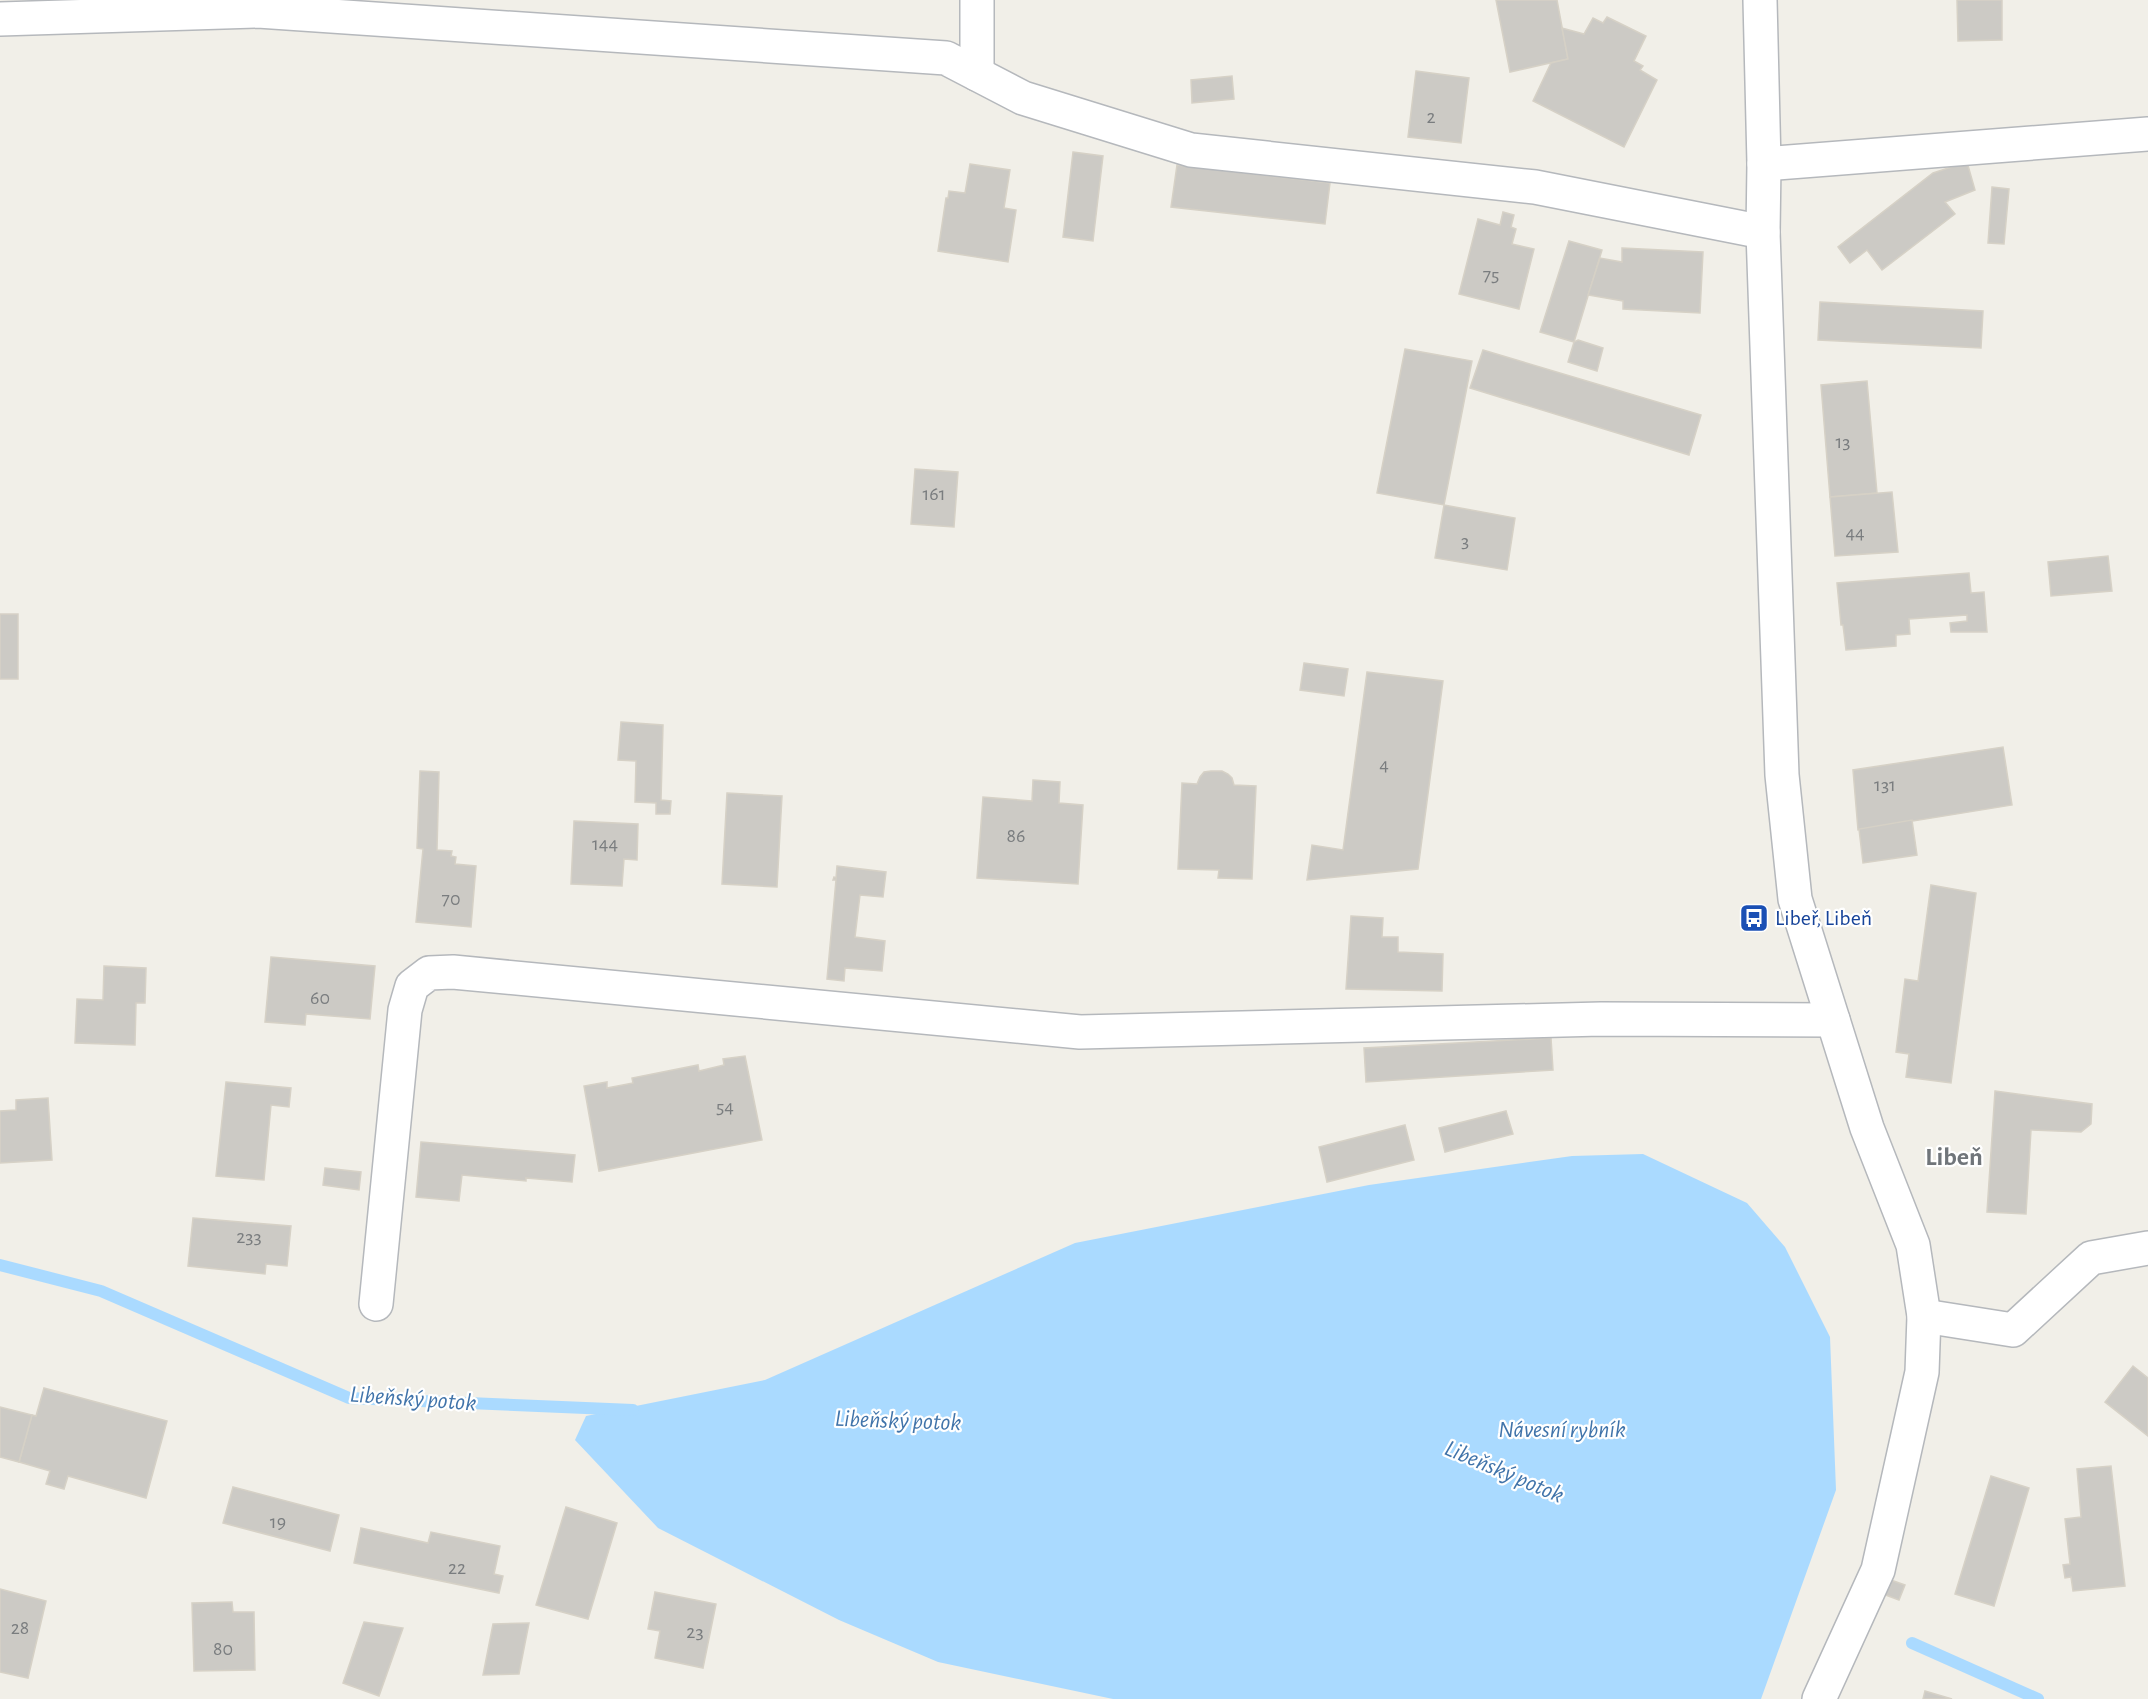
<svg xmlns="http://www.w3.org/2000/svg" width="2148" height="1699" viewBox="0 0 2148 1699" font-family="'Alegreya Sans',sans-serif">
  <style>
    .water { fill: #aadaff }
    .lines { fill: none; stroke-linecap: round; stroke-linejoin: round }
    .stream { stroke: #aadaff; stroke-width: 12 }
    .building { fill: #cccac5; stroke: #d6d1c6; stroke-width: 1.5 }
    .minor-casing { stroke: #b5b8bc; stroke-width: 36 }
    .minor { stroke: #fff; stroke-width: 33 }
    .labels { text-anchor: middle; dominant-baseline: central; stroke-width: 4.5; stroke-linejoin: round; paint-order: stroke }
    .number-label { font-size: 20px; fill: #7a7d7f }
    .transit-label { font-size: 22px; fill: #164399; stroke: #fff; text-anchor: start }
    .water-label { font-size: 24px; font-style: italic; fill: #4174aa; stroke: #fff }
    .quarter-label { font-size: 26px; font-weight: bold; fill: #70757a; stroke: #fff }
  </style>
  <rect width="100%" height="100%" fill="#f1efe8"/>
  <polygon class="water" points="1643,1154 1747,1203 1785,1247 1830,1337 1836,1490 1761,1699 1113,1699 938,1662 839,1620 658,1528 575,1440 586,1416 765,1380 1075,1243 1369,1185 1572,1156"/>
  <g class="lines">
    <g class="stream">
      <polyline points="0,1265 101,1291 349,1398 633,1410"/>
      <polyline points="1912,1643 2038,1699"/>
    </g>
  </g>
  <g class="building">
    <polygon points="1496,0 1557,0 1568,59 1510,72"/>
    <polygon points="1957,0 2002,0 2002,40 1958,41"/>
    <polygon points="1607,17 1646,36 1634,61 1643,66 1640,70 1657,80 1624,147 1533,101 1551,63 1568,59 1562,28 1584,34 1593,18 1603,23"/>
    <polygon points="1416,71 1469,78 1461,143 1408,137"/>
    <polygon points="1232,76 1234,99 1192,103 1191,80"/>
    <polygon points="1073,152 1103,156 1093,241 1063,237"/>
    <polygon points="1967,162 1975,190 1945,202 1955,214 1882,270 1867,250 1850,263 1838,247 1933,173"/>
    <polygon points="970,164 1010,170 1004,208 1016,210 1008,262 938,251 946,198 948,198 949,191 965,193"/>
    <polygon points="1177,165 1330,183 1325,224 1171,207"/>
    <polygon points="1992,187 2009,189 2004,244 1988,243"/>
    <polygon points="1503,212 1514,215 1511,227 1516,229 1512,244 1534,249 1519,309 1459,294 1478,219 1500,225"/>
    <polygon points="1569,241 1602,250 1574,342 1540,332"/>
    <polygon points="1622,248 1703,252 1700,313 1623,309 1623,301 1588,295 1600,258 1622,262"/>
    <polygon points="1820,302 1983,311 1981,348 1818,340"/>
    <polygon points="1578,340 1603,348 1597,371 1568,362 1574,342"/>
    <polygon points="1405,349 1472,361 1444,505 1377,493"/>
    <polygon points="1483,350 1701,415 1689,455 1470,388"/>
    <polygon points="1867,381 1877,493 1830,497 1821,385"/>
    <polygon points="915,469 958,472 954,527 911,524"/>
    <polygon points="1892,492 1898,552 1835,556 1830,497"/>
    <polygon points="1444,505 1515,518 1507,570 1435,558"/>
    <polygon points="2108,556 2112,591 2051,596 2048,562"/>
    <polygon points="1969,573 1971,593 1984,592 1987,632 1951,632 1950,623 1967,621 1967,615 1909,619 1910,634 1896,635 1896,646 1846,650 1843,625 1841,625 1837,583"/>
    <rect x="0" y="614" width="18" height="65"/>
    <polygon points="1304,663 1348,669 1344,696 1300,690"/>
    <polygon points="1367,672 1443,681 1418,869 1307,880 1312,845 1343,850"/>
    <polygon points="621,722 663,725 661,800 671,801 670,814 656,814 656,803 635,802 636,761 618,760"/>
    <polygon points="2003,747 2012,805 1858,830 1853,770"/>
    <polygon points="420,771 439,772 437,850 452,851 451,856 456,857 455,864 476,866 471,927 416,922 423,849 417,848"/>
    <polygon points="1211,771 1222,771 1228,774 1232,778 1234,785 1256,786 1252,879 1218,878 1219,870 1178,869 1182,783 1197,784 1200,777 1204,772"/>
    <polygon points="1033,780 1060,782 1059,803 1083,805 1078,884 977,878 983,797 1032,801"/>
    <polygon points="727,793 782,796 777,887 722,884"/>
    <polygon points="1912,820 1917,855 1863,863 1859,829"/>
    <polygon points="574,821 638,824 637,860 624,859 622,886 571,884"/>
    <polygon points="837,866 886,872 883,897 860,895 855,937 885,941 882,971 845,968 844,981 827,979 836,880 833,880 834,877 836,878"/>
    <polygon points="1931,885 1976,893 1951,1083 1906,1077 1909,1054 1896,1052 1905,979 1918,981"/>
    <polygon points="1351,916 1383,918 1382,937 1398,937 1398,952 1443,954 1442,991 1346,989"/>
    <polygon points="271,957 375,966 370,1019 306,1014 305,1025 265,1022"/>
    <polygon points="104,966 146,968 145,1003 136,1003 135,1045 75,1043 77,999 103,1000"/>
    <polygon points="1551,1038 1553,1070 1366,1082 1364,1048"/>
    <polygon points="745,1056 762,1140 599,1171 584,1086 607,1082 607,1088 633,1083 632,1078 698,1065 699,1071 724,1065 723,1059"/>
    <polygon points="226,1082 291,1088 289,1107 271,1105 264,1180 216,1176"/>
    <polygon points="1995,1091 2092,1104 2091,1124 2081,1132 2031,1130 2026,1214 1987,1212"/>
    <polygon points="48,1098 52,1160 0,1163 0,1111 16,1110 16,1100"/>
    <polygon points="1506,1111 1513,1134 1445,1152 1439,1128"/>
    <polygon points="1405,1125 1414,1160 1327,1182 1319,1147"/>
    <polygon points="421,1142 575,1155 572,1182 526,1178 526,1181 462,1175 459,1201 416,1197"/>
    <polygon points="325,1168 361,1172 359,1190 323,1185"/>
    <polygon points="193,1218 291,1226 287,1266 266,1264 265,1274 188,1266"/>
    <polygon points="2133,1366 2148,1378 2148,1436 2105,1402"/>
    <polygon points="44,1388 167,1421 146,1498 68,1476 64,1489 46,1484 50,1471 19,1462 32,1415 36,1416"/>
    <polygon points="0,1407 32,1415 19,1462 0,1457"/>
    <polygon points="2111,1466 2125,1586 2073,1591 2071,1577 2065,1578 2063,1565 2070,1564 2065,1519 2081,1517 2077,1469"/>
    <polygon points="1991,1476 2029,1488 1994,1606 1955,1594"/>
    <polygon points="233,1487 339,1515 330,1551 223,1523"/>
    <polygon points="566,1507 617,1523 588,1619 536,1605"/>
    <polygon points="361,1528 428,1543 431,1532 500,1546 494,1574 503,1576 499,1593 354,1563"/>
    <polygon points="1888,1579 1905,1585 1899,1600 1883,1594"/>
    <polygon points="0,1589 46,1601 28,1678 0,1672"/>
    <polygon points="655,1592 716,1604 703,1668 655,1658 660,1631 648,1629"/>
    <polygon points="232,1602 233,1612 254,1612 255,1670 194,1671 192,1603"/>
    <polygon points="364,1622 403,1628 379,1696 343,1683"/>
    <polygon points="529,1623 519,1674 483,1675 493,1624"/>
    <polygon points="1925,1691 1952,1699 1923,1699"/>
  </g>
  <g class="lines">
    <g class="minor-casing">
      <g id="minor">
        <polyline points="977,0 977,74"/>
        <polyline points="1760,0 1764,164 1763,232 1782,775 1795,899 1867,1128 1913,1245 1924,1316 1922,1372 1878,1570 1819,1699"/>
        <polyline points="0,19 258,11 946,58 1023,98 1191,150 1535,187 1763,232"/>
        <polyline points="1764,164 2148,134"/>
        <polyline points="376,1304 405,1010 412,986 429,973 453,972 1080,1032 1601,1019 1833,1020"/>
        <polyline points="1924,1316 2013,1330 2091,1258 2148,1248"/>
      </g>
    </g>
    <use href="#minor" class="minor"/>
  </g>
  <defs>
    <g id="bus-square" transform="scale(1.5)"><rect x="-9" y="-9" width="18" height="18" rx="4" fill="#1a4fb4" stroke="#fff"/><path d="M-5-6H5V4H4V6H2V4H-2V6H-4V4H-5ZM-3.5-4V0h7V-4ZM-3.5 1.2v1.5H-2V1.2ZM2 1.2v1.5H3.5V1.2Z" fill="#fff"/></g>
  </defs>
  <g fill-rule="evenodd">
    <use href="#bus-square" x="1754" y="918"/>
  </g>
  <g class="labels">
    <g class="number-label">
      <text x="1431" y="117">2</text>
      <text x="1491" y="275">75</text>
      <text x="1843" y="442">13</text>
      <text x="934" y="494">161</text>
      <text x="1855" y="533">44</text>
      <text x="1465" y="541">3</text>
      <text x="1384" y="765">4</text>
      <text x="1885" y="785">131</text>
      <text x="1016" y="836">86</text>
      <text x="605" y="844">144</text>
      <text x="451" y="899">70</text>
      <text x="320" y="998">60</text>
      <text x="725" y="1107">54</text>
      <text x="249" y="1237">233</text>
      <text x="278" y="1522">19</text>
      <text x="457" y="1568">22</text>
      <text x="20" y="1628">28</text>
      <text x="695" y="1632">23</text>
      <text x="223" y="1649">80</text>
    </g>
    <g class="transit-label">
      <text x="1775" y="918">Libeř, Libeň</text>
    </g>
    <g class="water-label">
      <text transform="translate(413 1399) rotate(4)">Libeňský potok</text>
      <text transform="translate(898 1421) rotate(2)">Libeňský potok</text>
      <text x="1562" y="1430">Návesní rybník</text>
      <text transform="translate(1504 1472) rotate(23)">Libeňský potok</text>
    </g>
    <g class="quarter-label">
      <text x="1954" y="1157">Libeň</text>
    </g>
  </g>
</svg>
